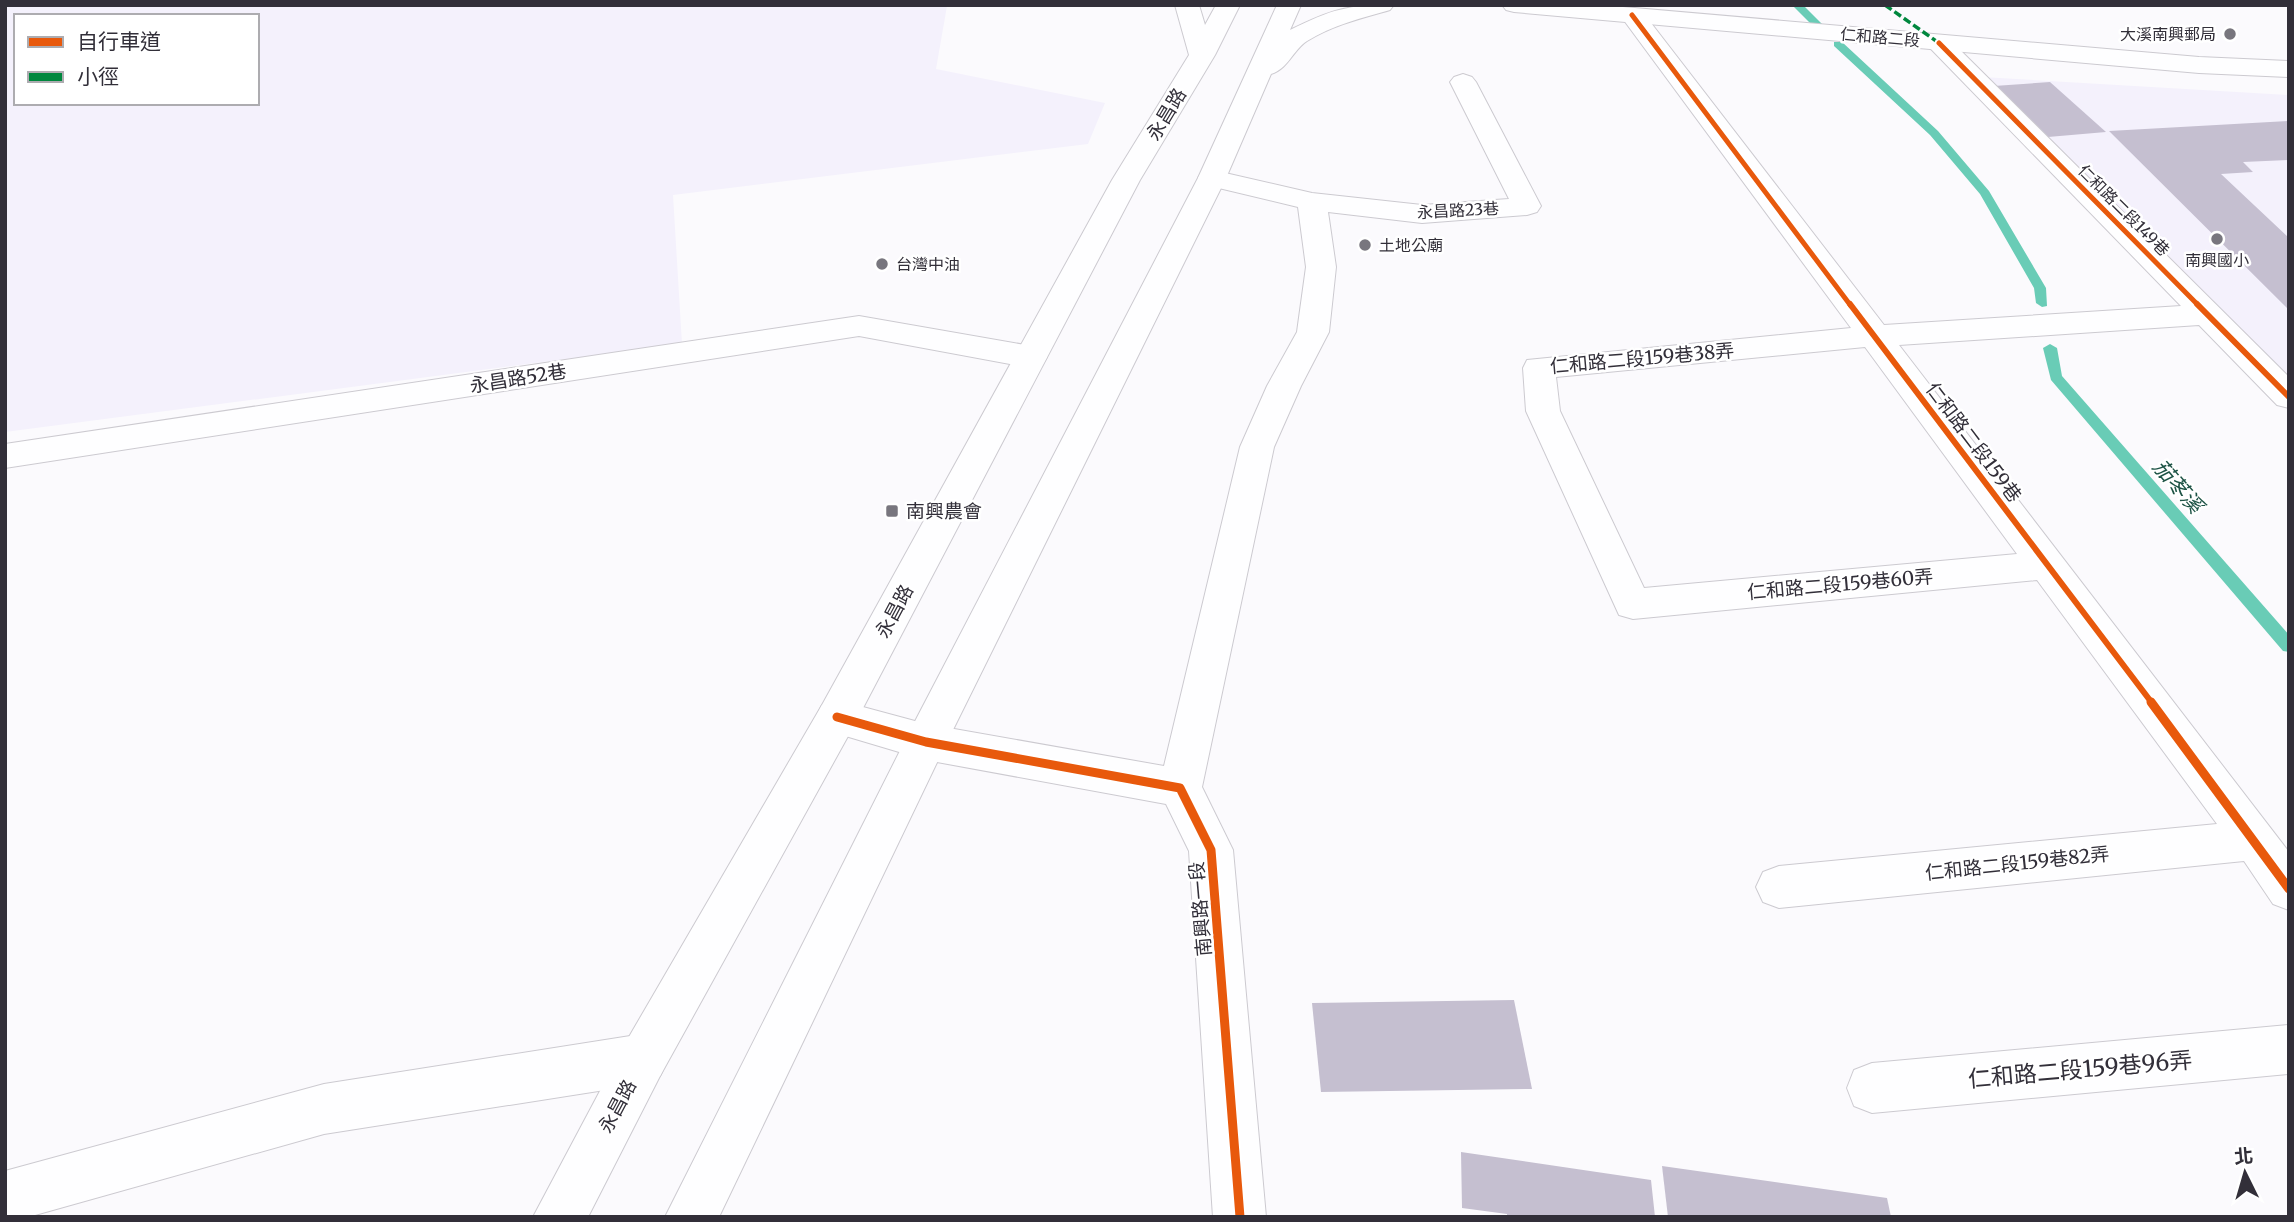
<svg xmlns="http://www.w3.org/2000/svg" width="2294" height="1222" viewBox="0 0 2294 1222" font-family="Merriweather,'Noto Sans TC',serif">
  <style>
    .built { fill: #f4f1fc; fill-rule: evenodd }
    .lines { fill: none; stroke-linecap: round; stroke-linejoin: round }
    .stream { fill: #69ccb6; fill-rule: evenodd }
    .building { fill: #c5bfd0 }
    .minor-casing { stroke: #cccad0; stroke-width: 2 }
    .major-casing { stroke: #cccad0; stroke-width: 2 }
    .minor { fill: #fefeff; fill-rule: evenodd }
    .major { fill: #fefeff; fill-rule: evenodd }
    .quiet { stroke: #00873e; stroke-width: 3.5; stroke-dasharray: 8 3.5; stroke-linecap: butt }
    .cycleway-far2-casing { stroke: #fff; stroke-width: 9 }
    .cycleway-far1-casing { stroke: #fff; stroke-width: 10 }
    .cycleway-casing { stroke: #fff; stroke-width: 13 }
    .cycleway-far2 { stroke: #e8590c; stroke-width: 5 }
    .cycleway-far1 { stroke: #e8590c; stroke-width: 6 }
    .cycleway { stroke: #e8590c; stroke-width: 9 }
    .poi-dot { fill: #78767e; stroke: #fff; stroke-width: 2.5 }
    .labels { text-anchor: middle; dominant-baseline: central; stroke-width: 5; stroke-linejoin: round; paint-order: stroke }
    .far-poi-label { font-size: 16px; fill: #322f39; stroke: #fff; text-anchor: start }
    .far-street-label { font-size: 16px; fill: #322f39; stroke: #fff }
    .street-label { font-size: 19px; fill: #322f39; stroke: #fff }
    .poi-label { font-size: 19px; fill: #322f39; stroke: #fff; text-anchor: start }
    .water-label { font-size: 21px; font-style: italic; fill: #1d5345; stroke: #fff }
    .near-street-label { font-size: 23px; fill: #322f39; stroke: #fff }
  </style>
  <rect width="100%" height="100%" fill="#fbfafd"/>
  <g class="built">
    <path d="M5,5H942L947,6L936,69L1105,103L1088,144L673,195L682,344L5,432ZM16,16H257V103H16Z"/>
    <polygon points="1982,77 2289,95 2289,383"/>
  </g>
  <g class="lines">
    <g class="stream">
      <polygon points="1792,5 1803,5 1822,24 1813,26"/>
      <polygon points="1834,42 1842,42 1938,131 1989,191 2046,288 2047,306 2042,307 2036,303 2034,288 1980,194 1930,135 1834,46"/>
      <polygon points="2050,344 2057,348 2062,376 2289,635 2289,652 2283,651 2051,380 2043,348"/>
    </g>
  </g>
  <g class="building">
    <polygon points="2050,82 2106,132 2048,137 1994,86"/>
    <polygon points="2289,121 2289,160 2243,162 2253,172 2221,174 2289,238 2289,310 2109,131"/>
    <polygon points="1514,1000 1532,1089 1321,1092 1312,1003"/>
    <polygon points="1461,1152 1651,1180 1655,1217 1507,1217 1507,1214 1462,1208"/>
    <polygon points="1662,1166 1887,1198 1891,1217 1668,1217"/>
  </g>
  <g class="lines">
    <g class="minor-casing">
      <g id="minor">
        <path d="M1632,8L1641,10L1884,325L2181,306L1930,48L1927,43L1930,38L1939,36L1948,38L2289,377V408L2277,405L2199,325L1899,345L2289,852V910L2273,904L2244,861L1779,908L1763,902L1756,887L1763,872L1779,866L2217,824L2037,580L1633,619L1619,615L1526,411L1523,368L1527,360L1851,328L1620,15L1623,10ZM1865,347L2017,554L1644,588L1560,411L1556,377Z"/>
        <polygon points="1463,74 1472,77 1476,82 1541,206 1537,212 1527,215 1422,223 1328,212 1336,267 1329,332 1301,386 1274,447 1202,787 1233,850 1266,1217 1213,1217 1189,851 1166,804 926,760 822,729 816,717 822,705 837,700 926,724 1164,766 1240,447 1267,386 1297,332 1306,267 1298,207 1202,184 1198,178 1202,172 1212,170 1312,193 1422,205 1509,199 1450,82 1454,77"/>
        <polygon points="859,316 1031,346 1042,349 1047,357 1042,365 1031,368 859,336 5,468 5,444"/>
        <polygon points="2289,1025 2289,1074 1872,1113 1854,1106 1847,1088 1854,1070 1872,1063"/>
        <polygon points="643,1034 660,1042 668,1059 660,1076 643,1084 324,1134 28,1217 5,1217 5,1171 324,1084"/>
      </g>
    </g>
    <g class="major-casing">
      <g id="major">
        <polygon points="1175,5 1199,5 1205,25 1216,5 1240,5 1215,55 1140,180 852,729 660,1076 588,1217 533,1217 626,1042 822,705 1112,180 1189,55"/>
        <path d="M1277,5H1301L1290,30C1332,9 1347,5 1394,5L1390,10C1362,18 1333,25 1307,41C1293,50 1288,69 1271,74L1226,178L943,750L719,1217H665L911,729L1198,178Z"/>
        <polygon points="1502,5 1600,5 2199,57 2289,61 2289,77 2199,73 1514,12 1506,10"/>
      </g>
    </g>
    <use href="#minor" class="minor"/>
    <use href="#major" class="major"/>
    <polyline class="quiet" points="1885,5 1939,43"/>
    <g class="cycleway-far2-casing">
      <g id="cycleway-far2">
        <polyline points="1632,15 1851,306"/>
        <polyline points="1939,43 2199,306"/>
      </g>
    </g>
    <g class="cycleway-far1-casing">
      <g id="cycleway-far1">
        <polyline points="1850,304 2152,703"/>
        <polyline points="2197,304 2289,397"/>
      </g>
    </g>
    <g class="cycleway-casing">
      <g id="cycleway">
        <polyline points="2151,702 2289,889"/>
        <polyline points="837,717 926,742 1180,788 1211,850 1240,1217"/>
      </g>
    </g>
    <use href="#cycleway-far2" class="cycleway-far2"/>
    <use href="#cycleway-far1" class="cycleway-far1"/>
    <use href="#cycleway" class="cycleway"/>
  </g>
  <g class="poi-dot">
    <circle cx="2230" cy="34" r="7"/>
    <circle cx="2217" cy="239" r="7"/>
    <circle cx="1365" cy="245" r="7"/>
    <circle cx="882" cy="264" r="7"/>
    <rect x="885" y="504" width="14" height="14" rx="3.5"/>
  </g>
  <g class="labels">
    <g class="far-poi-label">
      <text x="2216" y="34" text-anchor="end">大溪南興郵局</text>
      <text x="1379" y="245">土地公廟</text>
      <text x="2217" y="260" text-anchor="middle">南興國小</text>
      <text x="896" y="264">台灣中油</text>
    </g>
    <g class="far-street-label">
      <text transform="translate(1880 37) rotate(5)">仁和路二段</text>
      <text transform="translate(1458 210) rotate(-3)">永昌路23巷</text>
      <text transform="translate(2124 210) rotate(45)">仁和路二段149巷</text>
    </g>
    <g class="street-label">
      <text transform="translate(1166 114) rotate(-59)">永昌路</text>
      <text transform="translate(1642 358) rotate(-5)">仁和路二段159巷38弄</text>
      <text transform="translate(518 378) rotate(-9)">永昌路52巷</text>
      <text transform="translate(1974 442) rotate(53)">仁和路二段159巷</text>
      <text transform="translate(1840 584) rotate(-5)">仁和路二段159巷60弄</text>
      <text transform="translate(894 611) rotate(-62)">永昌路</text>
      <text transform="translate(2017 863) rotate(-6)">仁和路二段159巷82弄</text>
      <text transform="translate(1200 909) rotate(-95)">南興路一段</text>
      <text transform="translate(617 1106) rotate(-62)">永昌路</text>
    </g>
    <g class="poi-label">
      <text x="906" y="511">南興農會</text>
    </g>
    <g class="water-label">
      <text transform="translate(2178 486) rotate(49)">茄苳溪</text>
    </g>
    <g class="near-street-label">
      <text transform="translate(2080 1069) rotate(-5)">仁和路二段159巷96弄</text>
    </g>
  </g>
  <rect width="2294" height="1222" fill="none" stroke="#322f39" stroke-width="14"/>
  <rect x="14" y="14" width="245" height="91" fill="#ffffff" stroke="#adacb0" stroke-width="2"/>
  <rect x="28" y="37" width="35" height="10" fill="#e8590c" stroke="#adacb0" stroke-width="2"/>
  <text x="77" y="49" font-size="21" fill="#322f39">自行車道</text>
  <rect x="28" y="72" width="35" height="10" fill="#00873e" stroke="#adacb0" stroke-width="2"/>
  <text x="77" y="84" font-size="21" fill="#322f39">小徑</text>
  <g transform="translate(2245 1173) rotate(355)" stroke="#ffffff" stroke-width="5" paint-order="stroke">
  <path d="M0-5L12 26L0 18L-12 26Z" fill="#322f39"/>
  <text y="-10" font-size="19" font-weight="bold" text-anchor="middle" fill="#322f39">北</text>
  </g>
</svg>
